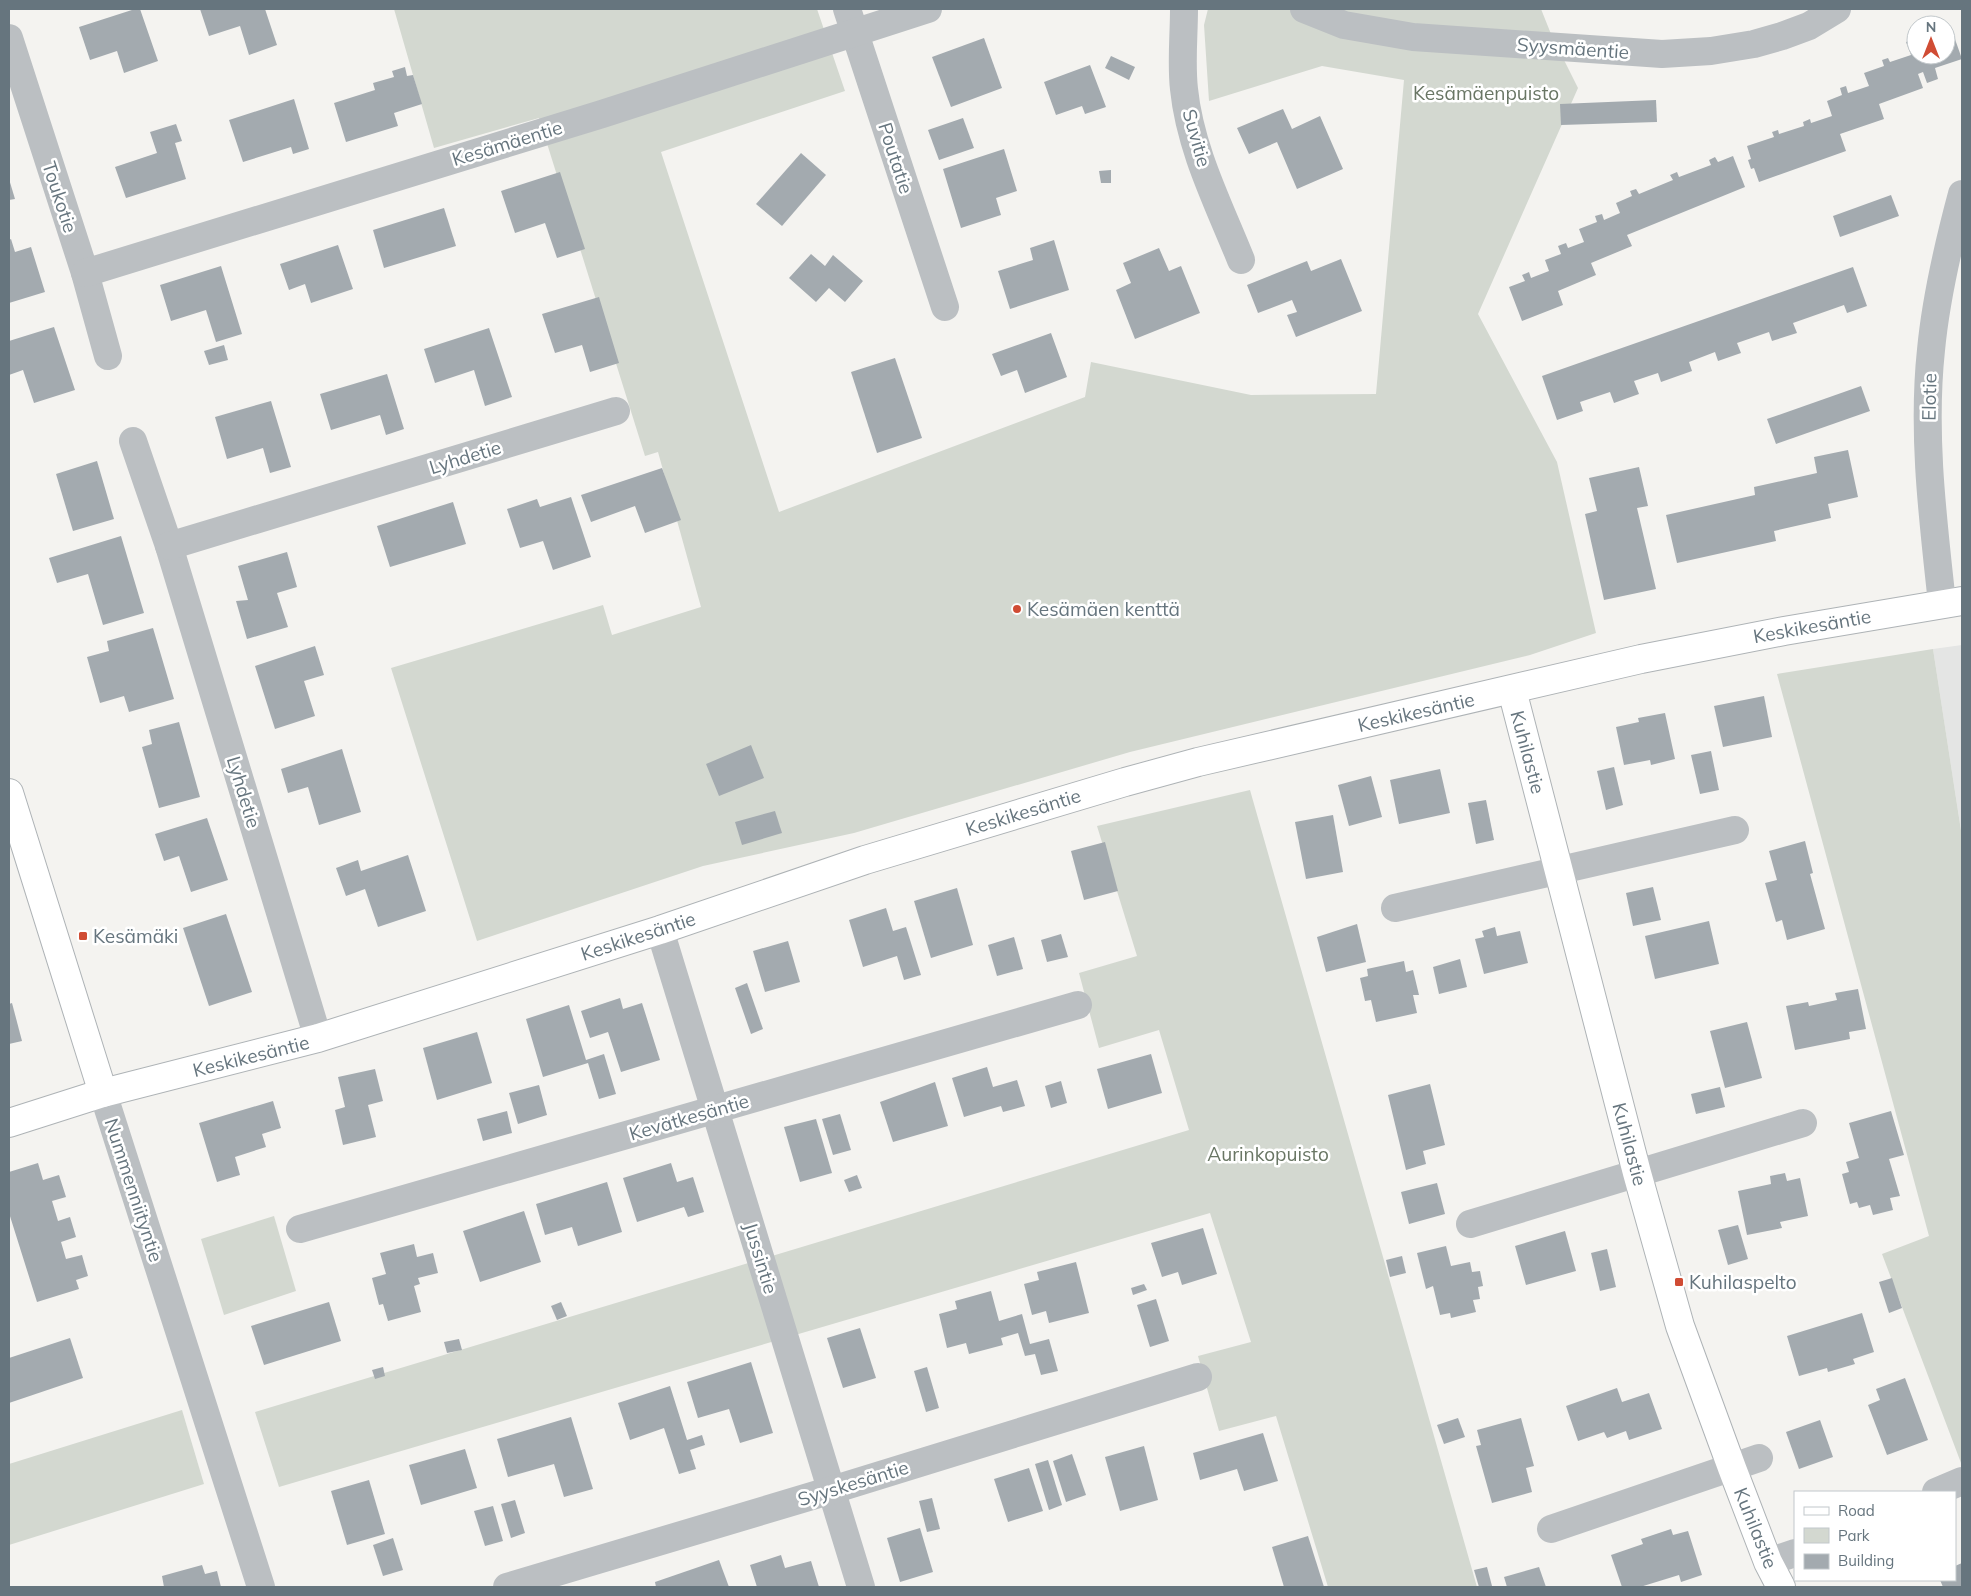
<svg xmlns="http://www.w3.org/2000/svg" width="1971" height="1596" viewBox="0 0 1971 1596" font-family="Mulish,sans-serif">
  <style>
    .built { fill: #e4e5e4 }
    .green { fill: #d3d8d0 }
    .building { fill: #a3aaaf }
    .lines { fill: none; stroke-linecap: round; stroke-linejoin: round }
    .secondary-casing { stroke: #aeb3b6; stroke-width: 30 }
    .street { stroke: #bbbfc2; stroke-width: 28 }
    .secondary { stroke: #fff; stroke-width: 28 }
    .poi-dot { fill: #d04c34; stroke: #fff; stroke-width: 2 }
    .labels { text-anchor: middle; dominant-baseline: central; stroke-width: 5; stroke-linejoin: round; paint-order: stroke }
    .street-label { font-size: 19px; fill: #66757e; stroke: #fff }
    .park-label { font-size: 19px; fill: #697664; stroke: #fff }
    .poi-label { font-size: 19px; fill: #66757e; stroke: #fff; text-anchor: start }
  </style>
  <rect width="100%" height="100%" fill="#f4f3f0"/>
  <polygon class="built" points="1962,645 1962,837 1933,649"/>
  <g class="green">
    <polygon points="394,9 817,9 845,91 661,152 779,512 1085,397 1091,362 1251,395 1376,394 1404,80 1322,66 1209,101 1204,25 1208,9 1541,9 1551,34 1578,88 1478,314 1557,462 1596,633 1530,655 1130,752 854,833 703,866 477,941 391,668 603,605 612,635 701,607 658,452 645,456 539,118 434,148"/>
    <polygon points="1933,649 1962,837 1961,1463 1882,1254 1929,1236 1777,674"/>
    <polygon points="1250,790 1477,1587 1328,1587 1276,1416 1219,1431 1198,1356 1251,1342 1210,1213 279,1487 255,1412 1189,1130 1159,1030 1099,1048 1079,973 1137,956 1097,826"/>
    <polygon points="274,1216 296,1291 224,1315 201,1239"/>
    <polygon points="182,1410 204,1484 9,1545 9,1464"/>
  </g>
  <g class="building">
    <polygon points="135,9 140,9 158,61 124,73 117,51 90,60 79,27"/>
    <polygon points="200,9 265,9 277,45 249,55 240,26 209,36"/>
    <polygon points="1950,25 1962,59 1935,68 1938,79 1927,83 1923,72 1918,74 1923,88 1879,104 1884,119 1840,134 1846,151 1759,182 1754,168 1751,169 1748,160 1751,159 1747,146 1774,137 1772,132 1778,130 1779,134 1804,126 1803,122 1810,119 1811,123 1832,116 1827,101 1842,95 1840,88 1846,86 1848,93 1869,86 1864,73 1884,66 1882,60 1888,58 1890,62 1911,55 1906,42 1916,38 1916,55 1946,55 1946,27"/>
    <polygon points="984,38 1002,88 951,107 932,57"/>
    <polygon points="1111,56 1135,67 1129,80 1105,68"/>
    <polygon points="1090,65 1106,107 1085,114 1082,106 1056,115 1044,82"/>
    <polygon points="405,67 407,76 413,75 422,104 394,113 398,126 346,142 334,103 375,90 373,83 394,77 392,71"/>
    <polygon points="294,99 309,149 293,154 291,147 243,162 229,120"/>
    <polygon points="1656,100 1657,122 1561,125 1560,104"/>
    <polygon points="1283,109 1292,129 1320,116 1343,169 1297,189 1277,142 1249,154 1237,128"/>
    <polygon points="963,118 974,148 939,160 928,130"/>
    <polygon points="176,124 182,141 175,143 186,179 126,198 115,167 157,153 150,132"/>
    <polygon points="1004,149 1017,191 996,198 1001,215 961,228 943,169"/>
    <polygon points="801,153 826,175 782,226 756,204"/>
    <polygon points="1733,156 1745,187 1627,235 1632,246 1591,263 1596,275 1558,291 1563,305 1522,321 1509,287 1525,281 1522,275 1529,272 1531,278 1549,271 1545,260 1561,254 1558,246 1566,243 1568,248 1584,242 1579,229 1597,222 1595,216 1602,214 1604,220 1620,213 1616,203 1632,196 1630,191 1636,189 1639,194 1673,180 1670,175 1677,172 1679,177 1711,165 1709,160 1715,157 1718,162"/>
    <polygon points="1111,170 1111,183 1101,183 1099,171"/>
    <polygon points="560,172 585,249 557,258 545,223 515,233 501,191"/>
    <polygon points="9,179 15,199 9,200"/>
    <polygon points="1891,195 1899,216 1840,237 1833,216"/>
    <polygon points="444,208 456,246 384,268 373,230"/>
    <polygon points="11,239 15,252 31,247 45,292 9,303 9,240"/>
    <polygon points="1054,240 1069,290 1010,309 998,271 1033,260 1030,248"/>
    <polygon points="338,245 353,289 311,303 305,284 289,290 280,264"/>
    <polygon points="1159,248 1169,271 1181,266 1200,313 1135,339 1116,290 1131,283 1123,263"/>
    <polygon points="811,254 825,266 833,255 863,281 845,302 829,288 816,302 789,278"/>
    <polygon points="1341,259 1362,311 1296,337 1287,315 1297,312 1292,300 1258,313 1247,285 1307,261 1311,271"/>
    <polygon points="221,266 242,334 216,342 206,310 171,321 160,285"/>
    <polygon points="1853,267 1867,306 1847,313 1844,305 1793,323 1797,333 1772,341 1769,332 1737,343 1741,353 1718,361 1715,352 1689,362 1692,371 1661,382 1658,373 1634,381 1639,394 1614,403 1610,392 1580,402 1583,411 1557,420 1542,376"/>
    <polygon points="599,297 619,363 590,372 582,345 555,353 542,314"/>
    <polygon points="54,327 75,390 34,403 23,370 9,375 9,341"/>
    <polygon points="489,328 512,397 485,406 474,370 435,383 424,349"/>
    <polygon points="1051,333 1067,377 1025,393 1017,370 1001,376 992,354"/>
    <polygon points="224,345 228,360 209,365 204,351"/>
    <polygon points="895,358 922,438 877,453 851,372"/>
    <polygon points="387,374 404,429 386,435 380,415 331,430 320,394"/>
    <polygon points="1861,386 1870,411 1776,444 1767,419"/>
    <polygon points="271,401 291,467 270,473 263,448 227,459 215,417"/>
    <polygon points="1848,450 1858,497 1828,504 1831,518 1774,531 1776,541 1677,563 1666,515 1755,495 1754,487 1817,473 1814,457"/>
    <polygon points="97,461 114,519 73,531 56,474"/>
    <polygon points="1639,467 1648,506 1637,508 1656,589 1604,600 1585,514 1597,511 1589,478"/>
    <polygon points="662,468 681,520 645,533 635,506 591,522 581,495"/>
    <polygon points="571,497 591,557 553,570 543,541 520,548 507,509 537,499 540,507"/>
    <polygon points="453,502 466,544 390,567 377,526"/>
    <polygon points="121,536 144,613 103,625 88,574 57,583 49,558"/>
    <polygon points="287,552 297,587 277,593 288,627 247,639 236,601 248,600 238,566"/>
    <polygon points="153,628 174,699 129,712 124,696 100,703 87,657 109,651 107,641"/>
    <polygon points="315,646 324,675 304,681 315,716 275,729 255,666"/>
    <polygon points="1764,696 1772,737 1723,747 1714,706"/>
    <polygon points="1665,713 1675,759 1651,765 1650,760 1624,765 1616,727 1639,722 1638,718"/>
    <polygon points="179,722 200,797 159,808 142,747 152,744 149,730"/>
    <polygon points="751,745 764,778 719,796 706,764"/>
    <polygon points="342,749 361,812 319,825 308,787 288,793 281,769"/>
    <polygon points="1711,751 1719,790 1700,794 1691,755"/>
    <polygon points="1614,767 1623,805 1606,810 1597,771"/>
    <polygon points="1440,769 1450,813 1399,824 1390,780"/>
    <polygon points="1371,776 1382,817 1349,826 1338,785"/>
    <polygon points="1486,800 1494,840 1476,844 1468,803"/>
    <polygon points="775,811 782,833 742,845 735,822"/>
    <polygon points="1333,815 1343,872 1306,879 1295,822"/>
    <polygon points="207,818 228,880 191,892 179,856 164,861 155,834"/>
    <polygon points="1805,841 1813,873 1810,874 1825,929 1787,940 1782,920 1776,922 1765,883 1777,880 1769,851"/>
    <polygon points="1105,842 1118,891 1084,900 1071,851"/>
    <polygon points="408,855 426,911 378,927 365,889 346,896 336,868 358,860 361,871"/>
    <polygon points="1653,887 1661,920 1633,926 1626,893"/>
    <polygon points="957,888 973,945 931,958 914,901"/>
    <polygon points="886,908 893,931 906,927 921,975 904,980 897,956 863,967 849,920"/>
    <polygon points="226,914 252,992 209,1006 183,928"/>
    <polygon points="1709,921 1719,964 1655,979 1645,936"/>
    <polygon points="1357,924 1366,962 1326,972 1317,937"/>
    <polygon points="1495,927 1497,936 1520,931 1528,963 1484,974 1475,939 1484,937 1482,931"/>
    <polygon points="1061,934 1068,957 1047,962 1041,940"/>
    <polygon points="1014,937 1023,969 997,976 988,945"/>
    <polygon points="788,941 800,982 765,992 753,951"/>
    <polygon points="1460,959 1467,987 1439,994 1433,967"/>
    <polygon points="1404,961 1406,972 1413,970 1419,995 1413,995 1417,1013 1376,1022 1371,1000 1365,1001 1360,978 1368,976 1367,969"/>
    <polygon points="747,983 763,1029 751,1034 735,988"/>
    <polygon points="1858,989 1866,1029 1849,1032 1850,1039 1795,1050 1786,1006 1808,1002 1809,1006 1837,1000 1835,993"/>
    <polygon points="620,998 623,1009 642,1003 660,1060 621,1072 608,1032 590,1038 581,1011"/>
    <polygon points="12,1003 22,1041 9,1044 9,1004"/>
    <polygon points="569,1005 586,1060 604,1054 616,1094 599,1099 588,1063 543,1077 526,1019"/>
    <polygon points="1747,1022 1762,1078 1725,1088 1710,1031"/>
    <polygon points="477,1032 492,1083 437,1100 423,1048"/>
    <polygon points="1151,1054 1162,1093 1108,1109 1097,1069"/>
    <polygon points="987,1067 993,1087 1017,1080 1025,1106 1003,1112 1001,1106 964,1117 952,1078"/>
    <polygon points="375,1069 383,1101 368,1105 376,1137 343,1145 335,1110 345,1107 338,1077"/>
    <polygon points="1061,1081 1067,1103 1051,1108 1045,1086"/>
    <polygon points="935,1082 948,1126 893,1142 880,1102"/>
    <polygon points="1430,1084 1445,1145 1423,1151 1426,1164 1406,1170 1388,1095"/>
    <polygon points="539,1085 547,1115 518,1124 509,1093"/>
    <polygon points="1720,1087 1725,1107 1696,1114 1691,1094"/>
    <polygon points="273,1101 281,1128 262,1134 266,1147 235,1157 240,1175 217,1182 199,1123"/>
    <polygon points="507,1111 512,1133 483,1141 477,1119"/>
    <polygon points="1891,1111 1904,1155 1889,1159 1900,1196 1890,1198 1893,1210 1873,1215 1870,1205 1859,1208 1857,1202 1850,1204 1842,1174 1849,1172 1846,1162 1859,1158 1849,1123"/>
    <polygon points="840,1114 851,1150 833,1155 822,1119"/>
    <polygon points="816,1119 832,1173 800,1182 784,1127"/>
    <polygon points="38,1163 43,1180 59,1175 66,1197 52,1201 58,1221 70,1217 76,1237 61,1242 66,1259 82,1255 88,1276 76,1280 79,1289 37,1302 9,1213 9,1172"/>
    <polygon points="671,1163 677,1182 693,1177 704,1212 688,1217 684,1207 637,1222 623,1178"/>
    <polygon points="1785,1173 1787,1181 1800,1178 1808,1216 1780,1222 1782,1228 1747,1235 1738,1191 1771,1184 1770,1176"/>
    <polygon points="857,1175 862,1188 849,1192 844,1180"/>
    <polygon points="607,1182 622,1232 578,1246 572,1227 545,1235 536,1204"/>
    <polygon points="1437,1183 1445,1214 1409,1224 1401,1192"/>
    <polygon points="524,1211 541,1262 480,1282 463,1231"/>
    <polygon points="1738,1225 1748,1259 1728,1265 1718,1230"/>
    <polygon points="1203,1228 1217,1274 1182,1285 1178,1272 1162,1277 1151,1243"/>
    <polygon points="1565,1231 1576,1271 1526,1285 1515,1246"/>
    <polygon points="414,1244 417,1257 433,1253 438,1273 418,1278 420,1284 414,1286 421,1312 388,1321 383,1304 379,1305 372,1278 386,1274 380,1253"/>
    <polygon points="1446,1246 1451,1266 1470,1262 1472,1272 1480,1271 1483,1286 1478,1287 1480,1299 1473,1300 1476,1312 1451,1318 1450,1313 1440,1315 1433,1286 1426,1289 1417,1253"/>
    <polygon points="1607,1249 1616,1287 1600,1291 1591,1253"/>
    <polygon points="1402,1256 1406,1273 1390,1277 1386,1260"/>
    <polygon points="1076,1262 1089,1313 1049,1323 1046,1311 1032,1315 1024,1284 1039,1280 1037,1272"/>
    <polygon points="1892,1278 1902,1308 1889,1313 1879,1282"/>
    <polygon points="1144,1284 1147,1290 1133,1295 1131,1288"/>
    <polygon points="991,1291 999,1321 1022,1314 1030,1344 1049,1339 1058,1371 1041,1375 1035,1354 1025,1356 1018,1333 1001,1338 1003,1345 969,1354 966,1343 947,1348 939,1314 957,1309 955,1301"/>
    <polygon points="1156,1299 1169,1341 1150,1347 1137,1305"/>
    <polygon points="329,1302 341,1341 264,1365 251,1326"/>
    <polygon points="561,1302 567,1316 557,1320 551,1306"/>
    <polygon points="1862,1313 1874,1352 1853,1359 1855,1364 1828,1372 1827,1368 1799,1376 1787,1336"/>
    <polygon points="860,1328 876,1378 843,1388 827,1338"/>
    <polygon points="70,1338 83,1378 9,1403 9,1358"/>
    <polygon points="459,1339 462,1350 447,1353 444,1342"/>
    <polygon points="751,1362 773,1433 740,1443 729,1409 698,1418 687,1382"/>
    <polygon points="383,1367 385,1376 375,1379 372,1370"/>
    <polygon points="927,1367 939,1408 926,1412 914,1371"/>
    <polygon points="1905,1378 1928,1440 1887,1455 1868,1405 1880,1400 1876,1389"/>
    <polygon points="670,1386 687,1440 702,1435 705,1445 690,1450 696,1469 679,1474 664,1428 630,1440 618,1403"/>
    <polygon points="1617,1388 1622,1402 1649,1393 1662,1429 1629,1440 1626,1431 1607,1438 1604,1432 1578,1441 1566,1406"/>
    <polygon points="571,1417 593,1489 564,1497 554,1464 508,1477 497,1439"/>
    <polygon points="1458,1418 1465,1437 1444,1444 1437,1425"/>
    <polygon points="1521,1418 1534,1466 1526,1468 1532,1492 1492,1503 1476,1446 1481,1445 1477,1430"/>
    <polygon points="1820,1420 1833,1457 1799,1469 1786,1432"/>
    <polygon points="1263,1433 1278,1481 1244,1491 1237,1469 1200,1480 1193,1453"/>
    <polygon points="1144,1446 1158,1500 1120,1511 1105,1457"/>
    <polygon points="465,1449 477,1488 421,1505 409,1465"/>
    <polygon points="1072,1454 1086,1495 1066,1502 1053,1461"/>
    <polygon points="1048,1460 1062,1505 1049,1510 1035,1464"/>
    <polygon points="1029,1468 1043,1511 1008,1522 994,1479"/>
    <polygon points="369,1480 385,1534 347,1545 331,1491"/>
    <polygon points="932,1498 940,1529 927,1532 919,1501"/>
    <polygon points="515,1500 525,1533 511,1538 501,1504"/>
    <polygon points="493,1506 503,1541 485,1546 474,1511"/>
    <polygon points="920,1528 933,1572 900,1582 887,1538"/>
    <polygon points="1671,1529 1673,1535 1688,1531 1702,1575 1681,1582 1679,1575 1640,1587 1622,1587 1611,1555 1643,1544 1641,1539"/>
    <polygon points="1308,1536 1324,1587 1284,1587 1272,1547"/>
    <polygon points="393,1538 403,1570 383,1576 373,1545"/>
    <polygon points="781,1555 785,1568 811,1561 819,1587 757,1587 750,1565"/>
    <polygon points="719,1560 729,1587 656,1587 655,1582"/>
    <polygon points="1962,1563 1962,1587 1943,1587 1940,1580 1955,1580 1955,1566"/>
    <polygon points="202,1565 205,1574 217,1571 221,1587 164,1587 162,1576"/>
    <polygon points="1487,1567 1492,1586 1479,1587 1474,1570"/>
    <polygon points="1539,1567 1546,1587 1507,1587 1504,1577"/>
  </g>
  <g class="lines">
    <g class="secondary-casing">
      <g id="secondary">
        <polyline points="1512,690 1637,1173 1680,1326 1732,1468 1768,1562 1781,1587"/>
        <polyline points="9,793 103,1093"/>
        <polyline points="9,1123 103,1093 318,1038 660,930 865,860 1125,782 1198,762 1641,659 1784,631 1962,601"/>
      </g>
    </g>
    <g class="street">
      <polyline points="847,9 945,307"/>
      <path d="M1184,9C1184,36 1181,63 1184,89C1190,149 1219,205 1241,260"/>
      <polyline points="1304,9 1344,25 1413,37 1662,54 1711,51 1754,44 1782,36 1809,26 1837,9"/>
      <polyline points="9,38 85,273 108,356"/>
      <polyline points="85,273 602,114 928,9"/>
      <polyline points="133,441 169,546 318,1038"/>
      <polyline points="169,546 616,411"/>
      <path d="M1942,603C1933,520 1922,434 1931,350C1936,297 1948,246 1962,194"/>
      <polyline points="1395,908 1735,830"/>
      <polyline points="660,930 861,1587"/>
      <polyline points="103,1093 261,1587"/>
      <polyline points="1470,1224 1803,1123"/>
      <polyline points="300,1229 1078,1005"/>
      <polyline points="1936,1492 1962,1481"/>
      <polyline points="1551,1529 1759,1458"/>
      <polyline points="1768,1562 1795,1553"/>
      <polyline points="507,1587 832,1490 1198,1377"/>
    </g>
    <use href="#secondary" class="secondary"/>
  </g>
  <g class="poi-dot">
    <circle cx="1017" cy="609" r="5"/>
    <rect x="78" y="931" width="10" height="10" rx="2.5"/>
    <rect x="1674" y="1277" width="10" height="10" rx="2.5"/>
  </g>
  <g class="labels">
    <g class="street-label">
      <text transform="translate(1573 48) rotate(4)">Syysmäentie</text>
      <text transform="translate(1197 138) rotate(74)">Suvitie</text>
      <text transform="translate(507 143) rotate(-17)">Kesämäentie</text>
      <text transform="translate(896 158) rotate(72)">Poutatie</text>
      <text transform="translate(60 197) rotate(72)">Toukotie</text>
      <text transform="translate(1929 397) rotate(-89)">Elotie</text>
      <text transform="translate(465 457) rotate(-17)">Lyhdetie</text>
      <text transform="translate(1812 626) rotate(-10)">Keskikesäntie</text>
      <text transform="translate(1416 712) rotate(-13)">Keskikesäntie</text>
      <text transform="translate(1528 752) rotate(75)">Kuhilastie</text>
      <text transform="translate(244 792) rotate(73)">Lyhdetie</text>
      <text transform="translate(1023 812) rotate(-17)">Keskikesäntie</text>
      <text transform="translate(638 936) rotate(-18)">Keskikesäntie</text>
      <text transform="translate(251 1056) rotate(-14)">Keskikesäntie</text>
      <text transform="translate(689 1117) rotate(-16)">Kevätkesäntie</text>
      <text transform="translate(1630 1144) rotate(75)">Kuhilastie</text>
      <text transform="translate(134 1190) rotate(72)">Nummenniityntie</text>
      <text transform="translate(761 1258) rotate(73)">Jussintie</text>
      <text transform="translate(853 1483) rotate(-17)">Syyskesäntie</text>
      <text transform="translate(1756 1528) rotate(68)">Kuhilastie</text>
    </g>
    <g class="park-label">
      <text x="1486" y="93">Kesämäenpuisto</text>
      <text x="1268" y="1154">Aurinkopuisto</text>
    </g>
    <g class="poi-label">
      <text x="1027" y="609">Kesämäen kenttä</text>
      <text x="93" y="936">Kesämäki</text>
      <text x="1689" y="1282">Kuhilaspelto</text>
    </g>
  </g>
  <rect width="1971" height="1596" fill="none" stroke="#66757e" stroke-width="20"/>
  <rect x="1794" y="1491" width="162" height="90" fill="#ffffff" stroke="#c2c8cb"/>
  <rect x="1804" y="1507" width="25" height="8" fill="#ffffff" stroke="#c2c8cb"/>
  <text x="1838" y="1516" font-size="15" fill="#66757e">Road</text>
  <rect x="1804" y="1528" width="25" height="15" fill="#d3d8d0" stroke="#c2c8cb"/>
  <text x="1838" y="1541" font-size="15" fill="#66757e">Park</text>
  <rect x="1804" y="1554" width="25" height="15" fill="#a3aaaf" stroke="#c2c8cb"/>
  <text x="1838" y="1566" font-size="15" fill="#66757e">Building</text>
  <g transform="translate(1931 40)"><circle r="24" fill="#ffffff" stroke="#c2c8cb"/>
  <path d="M0-4L9 19L0 12L-9 19Z" fill="#d04c34"/>
  <text y="-8" font-size="14" font-weight="bold" text-anchor="middle" fill="#66757e">N</text>
  </g>
</svg>
